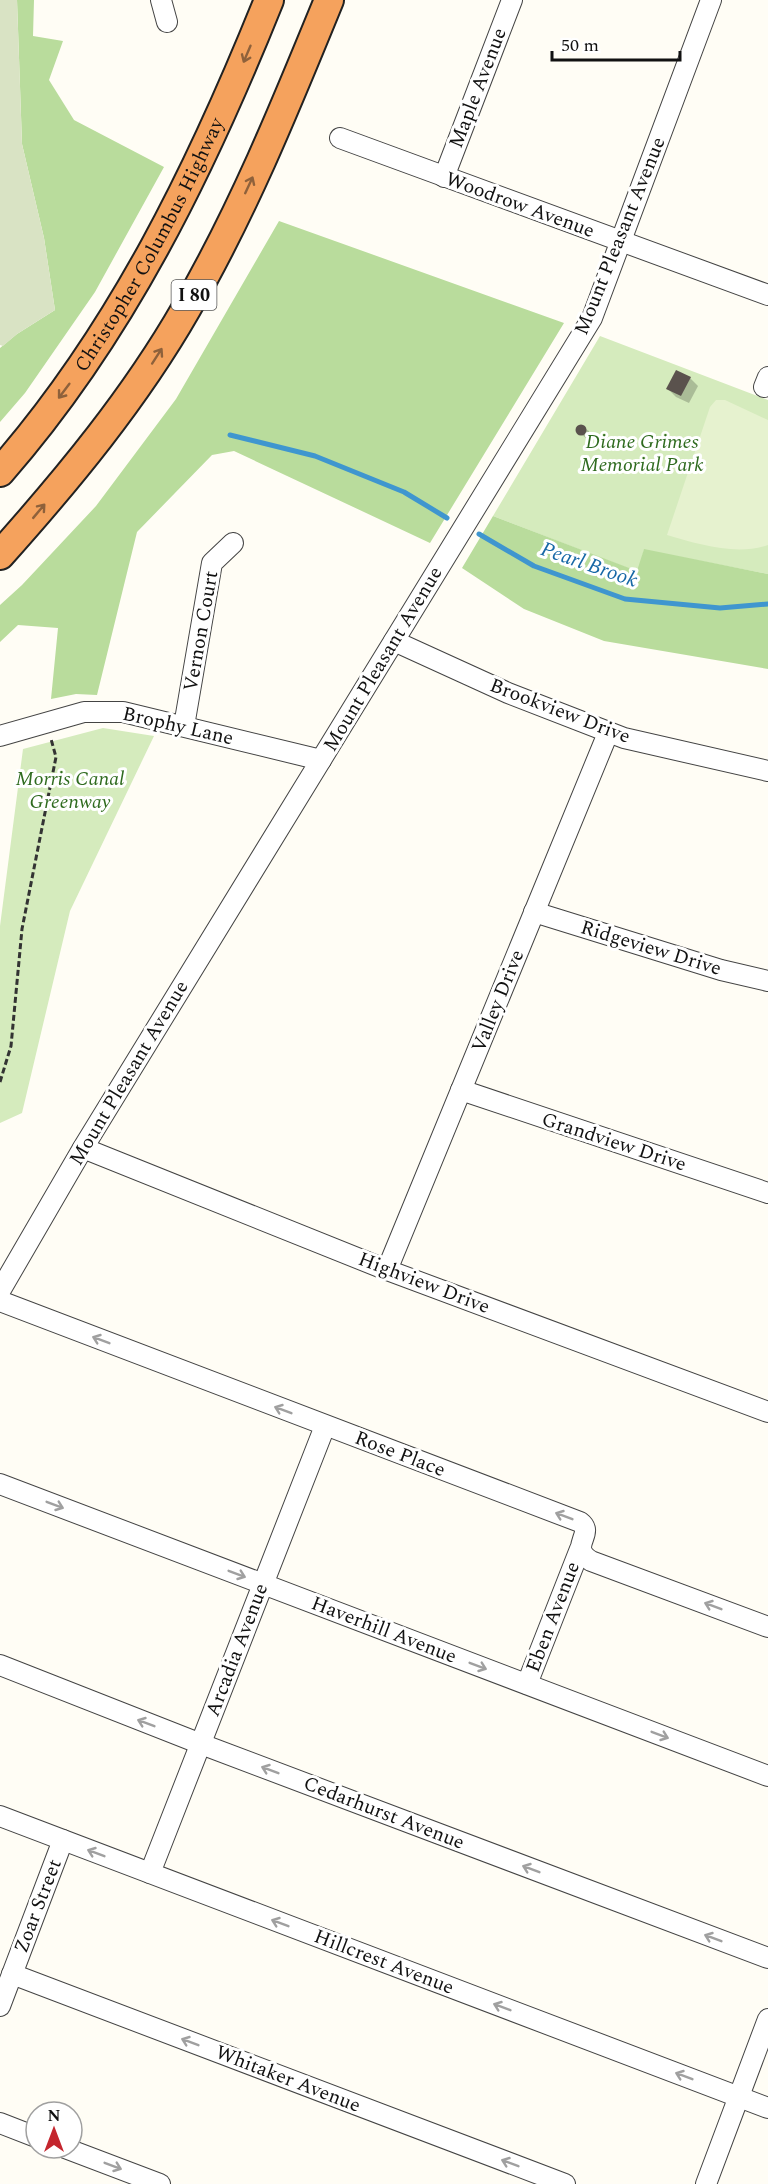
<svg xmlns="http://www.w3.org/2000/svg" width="768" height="2184" viewBox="0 0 768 2184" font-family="Spectral,serif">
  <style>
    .green { fill: #d5ebbd }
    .forest { fill: #b9dc9c }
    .cemetery { fill: #d9e3c4 }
    .pitch { fill: #e6f2cf }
    .shadow { fill: #0003 }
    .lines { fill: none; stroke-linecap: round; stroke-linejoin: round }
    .stream { stroke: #3f96cf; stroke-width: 5 }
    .building { fill: #5a524d }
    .minor-casing { stroke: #444; stroke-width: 22 }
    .highway-casing { stroke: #222; stroke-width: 32 }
    .path { stroke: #333; stroke-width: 3; stroke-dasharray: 6 3; stroke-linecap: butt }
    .minor { stroke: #fff; stroke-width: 20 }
    .highway { stroke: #f5a25d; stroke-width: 28 }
    .oneway { stroke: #8e613b }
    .oneway2 { stroke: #a0a0a0 }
    .labels { text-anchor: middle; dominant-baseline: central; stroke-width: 6; stroke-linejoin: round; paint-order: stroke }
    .shield { fill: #fff; stroke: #585858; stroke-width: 1.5 }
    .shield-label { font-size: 18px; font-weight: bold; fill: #111 }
    .street-label { font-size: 20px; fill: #111; stroke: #fff }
    .park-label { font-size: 20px; font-style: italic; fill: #2f6b1f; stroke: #fff }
    .water-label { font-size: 21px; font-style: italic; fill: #1768a6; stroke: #fff }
  </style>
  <rect width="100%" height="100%" fill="#fffdf5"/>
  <g class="green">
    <polygon points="600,336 768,400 768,574 644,550 638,572 493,516"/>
    <polygon points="103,728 154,736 70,911 22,1113 0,1123 0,926 23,749"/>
  </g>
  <g class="forest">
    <polygon points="17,0 34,0 33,36 63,41 49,80 74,120 164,167 95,292 25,393 0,422 0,348 17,334 55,310 44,238 22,144"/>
    <polygon points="279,221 564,323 430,543 234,451 212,455 137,532 97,695 76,694 51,699 58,628 18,625 0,642 0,605 22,585 96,506 176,399"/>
    <polygon points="493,516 637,571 644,549 768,574 768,669 604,641 524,609 462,568"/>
  </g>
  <polygon class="cemetery" points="0,0 17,0 22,144 44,238 55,310 17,334 3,346 0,345"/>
  <path class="pitch" d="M716,400H725L768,420V545C736,556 698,544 667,535L710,407Z"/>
  <g class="shadow">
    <polygon points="690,378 698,386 689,403 676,397 668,389"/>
    <polygon points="581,426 589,431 589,436 586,438 577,431"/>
  </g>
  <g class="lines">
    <g class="stream">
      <polyline points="230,435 315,456 404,492 447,518"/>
      <polyline points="479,534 534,566 625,599 720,608 768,604"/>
    </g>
  </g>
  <g class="building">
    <polygon points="676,370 691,377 681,396 666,389"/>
    <circle cx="581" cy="430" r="5.5"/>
  </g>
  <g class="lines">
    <g class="minor-casing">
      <g id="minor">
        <polyline points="161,0 167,22"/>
        <polyline points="340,138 768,295"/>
        <polyline points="444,177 512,0"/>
        <polyline points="764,387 768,377"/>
        <polyline points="394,641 508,693 624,738 768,771"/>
        <polyline points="184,726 212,563 233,543"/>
        <polyline points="0,736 84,712 123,712 321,760"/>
        <polyline points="534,912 721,970 768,981"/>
        <polyline points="461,1090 768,1193"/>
        <polyline points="83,1148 387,1270 768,1412"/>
        <polyline points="387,1270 608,733"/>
        <polyline points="0,1291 83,1148 592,318 711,0"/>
        <path d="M0,1301L580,1522C596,1534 567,1546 591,1561L768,1627"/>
        <polyline points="0,1484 768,1776"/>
        <polyline points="0,1665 201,1744 768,1958"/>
        <polyline points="527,1684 580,1549"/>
        <polyline points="0,1816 768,2108"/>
        <polyline points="150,1873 325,1426"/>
        <polyline points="12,1974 565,2184"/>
        <polyline points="0,2006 63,1840"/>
        <polyline points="0,2123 36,2137"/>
        <polyline points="65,2148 160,2184"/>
        <polyline points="706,2184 768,2019"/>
      </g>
    </g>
    <g class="highway-casing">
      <g id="highway">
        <path id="s1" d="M0,472C121,334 201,169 269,0"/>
        <path d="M0,555C68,479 135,398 186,309C243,211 286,105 329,0"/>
      </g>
    </g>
    <polyline class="path" points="0,1082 11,1046 22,929 56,757 51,739"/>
    <use href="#minor" class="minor"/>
    <use href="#highway" class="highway"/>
  </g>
  <defs><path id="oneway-shaft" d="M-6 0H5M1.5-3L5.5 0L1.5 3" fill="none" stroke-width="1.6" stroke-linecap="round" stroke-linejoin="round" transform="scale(1.5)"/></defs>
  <g class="oneway">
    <use href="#oneway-shaft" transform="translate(247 54) rotate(113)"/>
    <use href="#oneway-shaft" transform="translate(249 185) rotate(-65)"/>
    <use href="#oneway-shaft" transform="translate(157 356) rotate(-57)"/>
    <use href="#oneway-shaft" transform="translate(64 391) rotate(127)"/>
    <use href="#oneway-shaft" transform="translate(39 511) rotate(-50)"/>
  </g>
  <g class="oneway2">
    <use href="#oneway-shaft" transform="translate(101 1340) rotate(-159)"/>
    <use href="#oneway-shaft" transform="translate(283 1410) rotate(-159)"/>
    <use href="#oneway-shaft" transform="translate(55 1505) rotate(21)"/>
    <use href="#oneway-shaft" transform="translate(564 1516) rotate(-159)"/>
    <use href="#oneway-shaft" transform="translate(237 1574) rotate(21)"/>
    <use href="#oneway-shaft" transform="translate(713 1606) rotate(-159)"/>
    <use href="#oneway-shaft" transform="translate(478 1666) rotate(21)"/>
    <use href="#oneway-shaft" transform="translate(146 1723) rotate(-159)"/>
    <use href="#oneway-shaft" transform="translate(660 1735) rotate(21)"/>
    <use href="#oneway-shaft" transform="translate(270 1770) rotate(-159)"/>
    <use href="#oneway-shaft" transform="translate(96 1853) rotate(-159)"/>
    <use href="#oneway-shaft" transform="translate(531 1869) rotate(-159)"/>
    <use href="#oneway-shaft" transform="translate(280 1923) rotate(-159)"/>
    <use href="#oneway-shaft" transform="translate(713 1938) rotate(-159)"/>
    <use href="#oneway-shaft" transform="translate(502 2007) rotate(-159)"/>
    <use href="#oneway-shaft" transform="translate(190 2042) rotate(-159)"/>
    <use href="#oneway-shaft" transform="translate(684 2076) rotate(-159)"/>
    <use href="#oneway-shaft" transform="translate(510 2163) rotate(-159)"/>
    <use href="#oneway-shaft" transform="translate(113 2166) rotate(21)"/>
  </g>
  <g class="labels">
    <rect class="shield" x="171.5" y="280" width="45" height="30" rx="4.5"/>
    <g class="shield-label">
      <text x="194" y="295">I 80</text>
    </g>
    <g class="street-label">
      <text transform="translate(478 88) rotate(-69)">Maple Avenue</text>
      <text transform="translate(520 205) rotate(20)">Woodrow Avenue</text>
      <text transform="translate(620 236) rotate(-68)">Mount Pleasant Avenue</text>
      <text stroke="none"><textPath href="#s1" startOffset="273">Christopher Columbus Highway</textPath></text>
      <text transform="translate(201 631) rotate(-80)">Vernon Court</text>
      <text transform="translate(383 659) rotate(-59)">Mount Pleasant Avenue</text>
      <text transform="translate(560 711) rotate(21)">Brookview Drive</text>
      <text transform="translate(178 726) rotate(13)">Brophy Lane</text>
      <text transform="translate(651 948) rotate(17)">Ridgeview Drive</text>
      <text transform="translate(498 1001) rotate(-68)">Valley Drive</text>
      <text transform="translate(129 1073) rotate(-59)">Mount Pleasant Avenue</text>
      <text transform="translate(614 1142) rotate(18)">Grandview Drive</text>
      <text transform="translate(424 1283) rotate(21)">Highview Drive</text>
      <text transform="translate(400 1454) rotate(21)">Rose Place</text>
      <text transform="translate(553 1617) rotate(-69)">Eben Avenue</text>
      <text transform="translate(384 1630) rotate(21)">Haverhill Avenue</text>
      <text transform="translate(237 1650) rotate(-69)">Arcadia Avenue</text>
      <text transform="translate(384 1813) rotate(21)">Cedarhurst Avenue</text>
      <text transform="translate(38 1906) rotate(-69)">Zoar Street</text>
      <text transform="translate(384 1962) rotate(21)">Hillcrest Avenue</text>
      <text transform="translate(288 2079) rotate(21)">Whitaker Avenue</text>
    </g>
    <g class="park-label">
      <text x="642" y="442">Diane Grimes<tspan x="642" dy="23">Memorial Park</tspan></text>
      <text x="70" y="779">Morris Canal<tspan x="70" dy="23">Greenway</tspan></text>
    </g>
    <g class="water-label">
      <text transform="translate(589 565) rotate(19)">Pearl Brook</text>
    </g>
  </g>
  <g transform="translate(54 2130)"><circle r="28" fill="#ffffff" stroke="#a0a0a0" stroke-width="1.5"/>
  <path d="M0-4.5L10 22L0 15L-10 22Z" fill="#c4262e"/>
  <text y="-9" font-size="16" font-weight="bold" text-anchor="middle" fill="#111111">N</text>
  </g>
  <path d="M552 51v9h128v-9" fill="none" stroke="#111111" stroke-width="3"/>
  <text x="561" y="51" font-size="18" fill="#111111" stroke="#ffffff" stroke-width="4.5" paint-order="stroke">50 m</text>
</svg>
